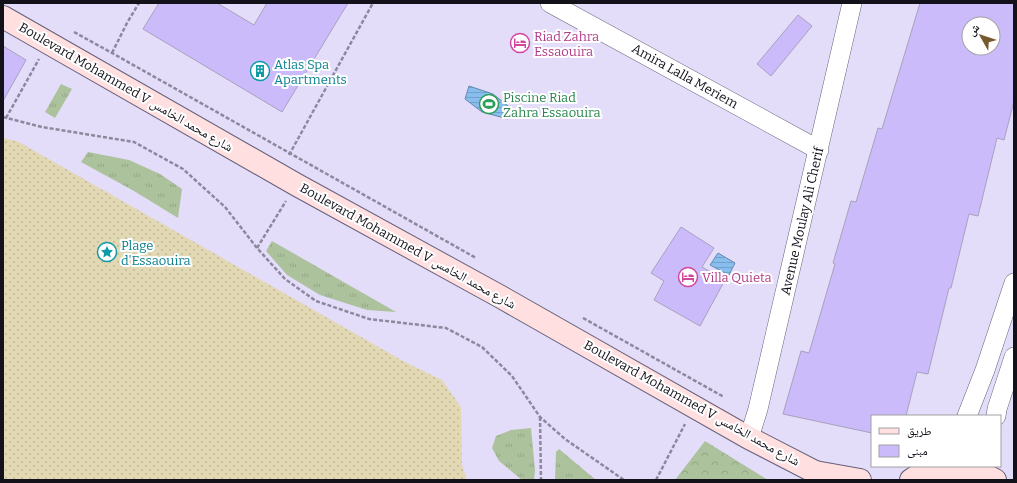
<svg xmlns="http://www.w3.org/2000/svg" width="1017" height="483" viewBox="0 0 1017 483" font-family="Bitter,'Noto Naskh Arabic',serif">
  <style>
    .grass { fill: url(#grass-tufts) }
    .sand { fill: url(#sand-dots) }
    .park { fill: url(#park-crowns) }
    .water { fill: url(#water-rules); stroke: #648aae }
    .building { fill: #ccbbfb; stroke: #a8a1bd; fill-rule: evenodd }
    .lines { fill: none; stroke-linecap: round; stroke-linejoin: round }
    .street-casing { stroke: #666079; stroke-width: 20 }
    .secondary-casing { stroke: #666079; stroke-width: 24 }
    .path { stroke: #8d889d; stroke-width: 2.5; stroke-dasharray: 4 2; stroke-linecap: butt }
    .street { stroke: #fff; stroke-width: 19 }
    .secondary { stroke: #ffdfdf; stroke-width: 22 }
    .labels { text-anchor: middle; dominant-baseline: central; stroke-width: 4; stroke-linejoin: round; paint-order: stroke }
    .hotel-label { font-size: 13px; fill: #b23c85; stroke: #fff; text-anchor: start }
    .culture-label { font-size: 13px; fill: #0d838f; stroke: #fff; text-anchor: start }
    .street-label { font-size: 13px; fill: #13111a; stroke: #fff }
    .leisure-label { font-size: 13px; fill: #27864d; stroke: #fff; text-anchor: start }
  </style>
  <defs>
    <pattern id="grass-tufts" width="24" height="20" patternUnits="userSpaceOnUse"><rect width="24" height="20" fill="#acc29c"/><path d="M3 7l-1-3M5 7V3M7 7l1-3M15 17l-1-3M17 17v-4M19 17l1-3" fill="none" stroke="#93a686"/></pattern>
    <pattern id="sand-dots" width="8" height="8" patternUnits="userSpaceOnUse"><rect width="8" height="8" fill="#e2d8b3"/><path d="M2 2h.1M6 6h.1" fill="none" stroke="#c1b899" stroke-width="1.8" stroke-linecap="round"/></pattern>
    <pattern id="park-crowns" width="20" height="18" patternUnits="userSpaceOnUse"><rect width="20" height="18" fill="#acc29c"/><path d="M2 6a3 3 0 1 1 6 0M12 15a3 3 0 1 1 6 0" fill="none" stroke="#93a686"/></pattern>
    <pattern id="water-rules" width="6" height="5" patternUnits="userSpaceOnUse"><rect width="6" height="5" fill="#87beee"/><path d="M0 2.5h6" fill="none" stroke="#74a2cc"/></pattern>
  </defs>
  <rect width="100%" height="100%" fill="#e4ddfa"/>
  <g class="grass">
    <polygon points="61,84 72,89 55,118 45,112"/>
    <polygon points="88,152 129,160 160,174 182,189 178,218 134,191 81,162"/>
    <polygon points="272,241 396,312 367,310 320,295 287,275 266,251"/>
    <polygon points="531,428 535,470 534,480 522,480 499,461 492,448 496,436 511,430"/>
    <polygon points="559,449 596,480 555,480 556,452"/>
  </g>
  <polygon class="sand" points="3,138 17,141 405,362 442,380 461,407 462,465 467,480 3,480"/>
  <polygon class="park" points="705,441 768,480 675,480"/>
  <g class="water">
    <polygon points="469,86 493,94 513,110 508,119 482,112 465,99"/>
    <polygon points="718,253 735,263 729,275 710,265"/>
  </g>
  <g class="building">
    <polygon points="159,3 217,3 254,25 267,3 348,3 282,112 143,29"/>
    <path d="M920,3H1014V101L1004,140L997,138L978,216L969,214L951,288H949L928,374L917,372L906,416H872V433L783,414L801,351L809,353L835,264L833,263L851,201L856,202L878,128L882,129ZM969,24H993V48H969Z"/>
    <polygon points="798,15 812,26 771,76 757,64"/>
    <polygon points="3,46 26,60 3,101"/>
    <polygon points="681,227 714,248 702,267 725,280 700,326 654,300 664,281 651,273"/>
  </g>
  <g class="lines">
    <g class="street-casing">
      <g id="street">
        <polyline points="550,3 819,150"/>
        <polyline points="967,416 985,370 1014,283"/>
        <polyline points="996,416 997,409 1014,357"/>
        <polyline points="749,438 758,409 852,3"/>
      </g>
    </g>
    <g class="secondary-casing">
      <g id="secondary">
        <polyline points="3,17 297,185 501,297 749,438 815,472 824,480"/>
        <polyline points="815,472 860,480"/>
        <path d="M911,480C936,463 970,465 995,480"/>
      </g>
    </g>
    <g class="path">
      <polyline points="74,32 112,53 476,258"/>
      <polyline points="112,53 127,23 139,3"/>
      <polyline points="3,117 42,127 134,142 183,169 225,207 257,248 285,279 316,301 369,319 446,328 482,347 512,376 540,417 565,439 624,480"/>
      <polyline points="6,118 39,59"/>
      <polyline points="289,155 373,3"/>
      <polyline points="257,248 286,201"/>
      <polyline points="583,318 724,397"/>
      <polyline points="540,417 541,480"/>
      <polyline points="656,480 685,424"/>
    </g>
    <use href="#street" class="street"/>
    <use href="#secondary" class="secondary"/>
  </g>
  <defs>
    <g id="hotel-ring" transform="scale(1)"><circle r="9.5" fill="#fff" stroke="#d1479c" stroke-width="1.5"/><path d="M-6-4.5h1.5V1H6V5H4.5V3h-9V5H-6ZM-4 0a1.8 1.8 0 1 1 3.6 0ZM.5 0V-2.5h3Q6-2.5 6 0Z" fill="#d1479c"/></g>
    <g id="building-ring" transform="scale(1)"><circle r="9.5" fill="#fff" stroke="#0f9aa8" stroke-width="1.5"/><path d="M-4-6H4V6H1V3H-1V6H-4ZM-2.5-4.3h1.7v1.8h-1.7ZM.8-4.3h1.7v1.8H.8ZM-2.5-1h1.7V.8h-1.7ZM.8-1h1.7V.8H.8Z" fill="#0f9aa8"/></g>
    <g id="stadium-ring" transform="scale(1)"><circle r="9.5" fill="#fff" stroke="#2e9e5b" stroke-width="1.5"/><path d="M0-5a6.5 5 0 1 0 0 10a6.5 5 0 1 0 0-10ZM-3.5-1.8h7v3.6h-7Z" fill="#2e9e5b"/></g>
    <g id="sight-ring" transform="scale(1)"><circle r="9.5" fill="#fff" stroke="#0f9aa8" stroke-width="1.5"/><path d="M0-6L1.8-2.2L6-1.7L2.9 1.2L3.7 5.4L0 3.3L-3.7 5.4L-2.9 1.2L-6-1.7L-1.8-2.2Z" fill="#0f9aa8"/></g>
  </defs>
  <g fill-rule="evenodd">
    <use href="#hotel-ring" x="520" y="43"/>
    <use href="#building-ring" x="260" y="71"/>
    <use href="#stadium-ring" x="489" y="104"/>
    <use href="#sight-ring" x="107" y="252"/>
    <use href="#hotel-ring" x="688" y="277"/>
  </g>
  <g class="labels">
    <g class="hotel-label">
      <text x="534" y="36">Riad Zahra<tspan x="534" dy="15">Essaouira</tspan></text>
      <text x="702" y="277">Villa Quieta</text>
    </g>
    <g class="culture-label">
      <text x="274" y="64">Atlas Spa<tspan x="274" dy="15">Apartments</tspan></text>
      <text x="121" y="245">Plage<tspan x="121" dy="15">d'Essaouira</tspan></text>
    </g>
    <g class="street-label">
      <text transform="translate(685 76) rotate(29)">Amira Lalla Meriem</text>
      <text transform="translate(126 87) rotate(30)">Boulevard Mohammed V شارع محمد الخامس</text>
      <text transform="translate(802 221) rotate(-77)">Avenue Moulay Ali Cherif</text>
      <text transform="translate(408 246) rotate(29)">Boulevard Mohammed V شارع محمد الخامس</text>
      <text transform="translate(692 403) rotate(29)">Boulevard Mohammed V شارع محمد الخامس</text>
    </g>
    <g class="leisure-label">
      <text x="503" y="97">Piscine Riad<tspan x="503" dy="15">Zahra Essaouira</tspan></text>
    </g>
  </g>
  <rect width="1017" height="483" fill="none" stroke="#13111a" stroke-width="8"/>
  <rect x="871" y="415" width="130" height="52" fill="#ffffff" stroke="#a1a0a3"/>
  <rect x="879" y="428" width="20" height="6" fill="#ffdfdf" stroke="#a1a0a3"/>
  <text x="907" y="435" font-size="12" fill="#13111a">طريق</text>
  <rect x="879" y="445" width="20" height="12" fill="#ccbbfb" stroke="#a1a0a3"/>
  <text x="907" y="455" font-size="12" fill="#13111a">مبنى</text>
  <g transform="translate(981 36) rotate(309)"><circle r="19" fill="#ffffff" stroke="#a1a0a3"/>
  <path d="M0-3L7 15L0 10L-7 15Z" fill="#765a2d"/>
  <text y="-6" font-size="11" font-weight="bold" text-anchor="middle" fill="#13111a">ش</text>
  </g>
</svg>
